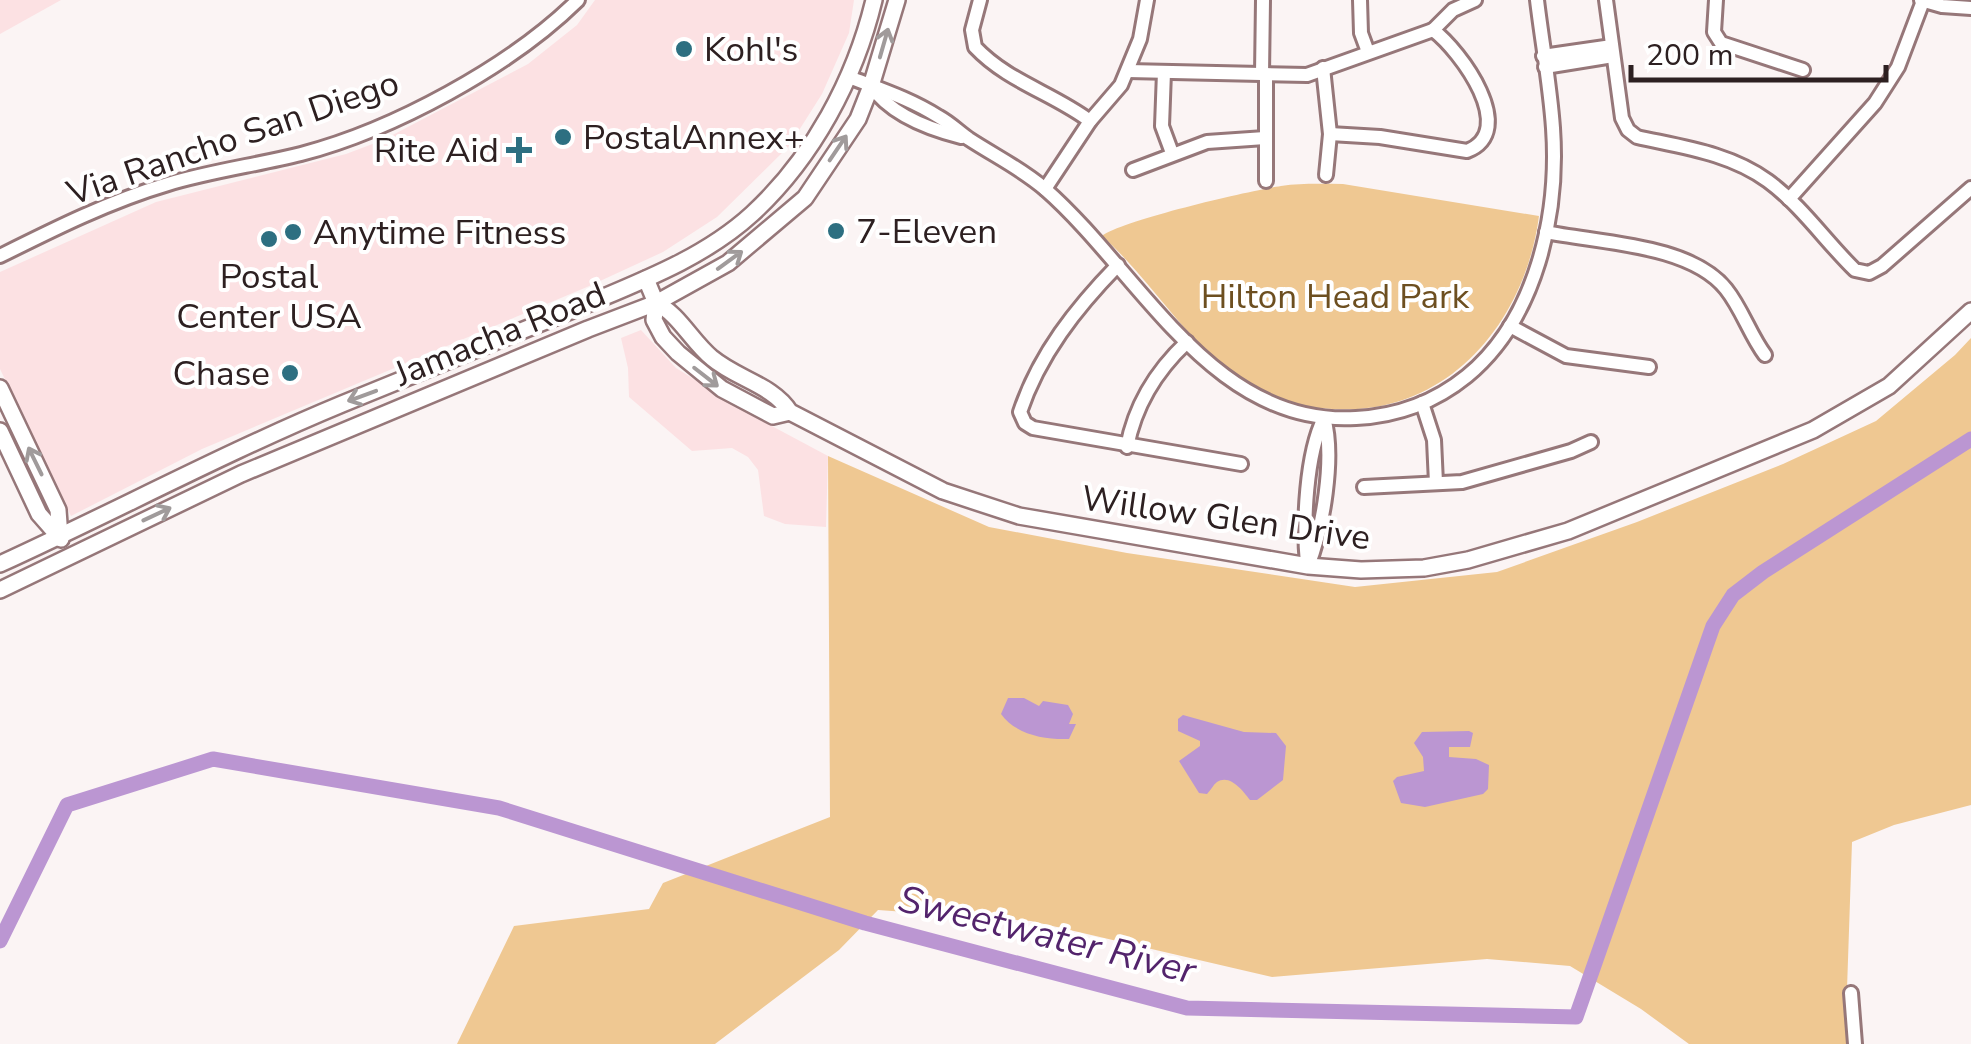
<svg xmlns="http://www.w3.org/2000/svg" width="1971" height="1044" viewBox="0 0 1971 1044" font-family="'Nunito Sans',sans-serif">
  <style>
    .built { fill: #fce1e3 }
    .green { fill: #efc892 }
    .water { fill: #bb96d2 }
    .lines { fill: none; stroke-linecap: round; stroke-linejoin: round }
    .river { stroke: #bb96d2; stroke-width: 15 }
    .minor-casing { stroke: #967779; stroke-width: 18 }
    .major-casing { stroke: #967779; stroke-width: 20 }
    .minor { stroke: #fff; stroke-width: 12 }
    .major { stroke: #fff; stroke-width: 15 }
    .oneway { stroke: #a09b9b }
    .poi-dot { fill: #2d6f81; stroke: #fff; stroke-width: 4 }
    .labels { text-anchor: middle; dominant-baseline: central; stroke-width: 8; stroke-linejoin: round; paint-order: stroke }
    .poi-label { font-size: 35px; fill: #2d2021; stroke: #fff; text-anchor: start }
    .street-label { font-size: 35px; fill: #2d2021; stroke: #fff }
    .park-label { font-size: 35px; fill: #6d4f20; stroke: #fff }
    .water-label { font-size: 38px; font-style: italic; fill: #53246c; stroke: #fff }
  </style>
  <rect width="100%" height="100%" fill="#fbf4f4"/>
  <g class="built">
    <polygon points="0,0 61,0 0,34"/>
    <polygon points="595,0 854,0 849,33 822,94 789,146 717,217 663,252 587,287 202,449 71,516 0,369 0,272 156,202 346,154 383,140 528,64 577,25"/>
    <polygon points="641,330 676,368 753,416 828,456 826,527 785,524 764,516 758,470 748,457 732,448 692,451 629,397 628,368 621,338"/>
  </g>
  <g class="green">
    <path d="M1343,184L1539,216C1525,323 1447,416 1333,409C1304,407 1277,403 1252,388C1190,350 1156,284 1102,236C1123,220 1249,191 1281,186C1301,183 1323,184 1343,184Z"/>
    <polygon points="1971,338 1971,805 1894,825 1852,842 1847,989 1851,1044 1689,1044 1641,1009 1570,966 1487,959 1272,977 1031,921 878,910 839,950 715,1044 457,1044 514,926 649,909 663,883 830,817 828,456 989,527 1127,553 1355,587 1497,572 1637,522 1783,464 1876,421 1955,355"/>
  </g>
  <g class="water">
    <path d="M1008,698H1024L1039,706L1043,701L1068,705L1073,714L1069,724H1076L1069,739C1046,740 1016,735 1001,714Z"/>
    <path d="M1183,715L1244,732L1276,733L1286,746L1283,780L1257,800H1250C1244,792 1230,773 1217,782C1213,785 1211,790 1207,794L1199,793L1179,761L1200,746V741L1178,731V719Z"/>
    <polygon points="1469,731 1473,733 1470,747 1449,747 1449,757 1476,759 1489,765 1488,789 1483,794 1425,807 1401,803 1393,781 1397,777 1424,771 1423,757 1414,743 1422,732"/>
  </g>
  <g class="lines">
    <polyline class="river" points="0,941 67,805 213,759 499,808 865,923 1187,1008 1576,1017 1713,626 1733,595 1763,572 1971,439"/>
    <g class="minor-casing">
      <g id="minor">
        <path d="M980,0L972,30L975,47C1008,82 1053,93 1090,121"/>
        <polyline points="1360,0 1361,33 1368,52"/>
        <path d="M1606,0L1622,118L1628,130L1637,137C1682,147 1730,153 1768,181C1802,206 1826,242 1855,270L1869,273L1882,266L1971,188"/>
        <polyline points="1716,0 1714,32 1721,43 1803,70"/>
        <polyline points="1921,0 1942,6 1971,8"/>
        <polyline points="1433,30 1453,10 1475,0"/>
        <polyline points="1543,56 1612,46"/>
        <polyline points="1545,67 1613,56"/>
        <polyline points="1323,68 1330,134 1326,175"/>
        <polyline points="1128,71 1307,75 1433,30"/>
        <polyline points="1164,72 1162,126 1172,153"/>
        <polyline points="1262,74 1263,0"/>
        <polyline points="1266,74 1266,181"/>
        <path d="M849,77C880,89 911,99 939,117C950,123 959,132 969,139C995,156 1022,169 1045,189C1140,272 1212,427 1356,418C1396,416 1435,402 1467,376C1537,318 1559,214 1553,128C1550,85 1542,42 1537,0"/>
        <path d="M871,86C890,114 929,129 961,137"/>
        <path d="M1330,134L1380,137L1467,151C1519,131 1461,51 1433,30"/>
        <polyline points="1133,170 1207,142 1265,138"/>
        <polyline points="1045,189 1090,121 1121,85 1140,39 1147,0"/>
        <polyline points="1789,199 1875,103 1898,67 1923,1"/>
        <path d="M1546,232C1599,243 1690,244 1726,289C1742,309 1750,335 1765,355"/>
        <path d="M0,256C54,229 110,201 168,184C211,171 257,165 301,154C393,130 510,67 578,0"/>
        <path d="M1118,265C1076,308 1039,355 1020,412L1025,423L1033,428L1241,464"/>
        <polyline points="1510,326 1566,356 1649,367"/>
        <polyline points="1422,403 1434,440 1436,483"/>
        <path d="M1127,447C1135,405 1156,371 1187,342"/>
        <polyline points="1364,487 1462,482 1571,451 1591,442"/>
        <path d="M1307,564C1303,524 1306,454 1324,418"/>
        <path d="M1308,566C1323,529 1335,457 1324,418"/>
        <polyline points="1851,993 1855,1044"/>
      </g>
    </g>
    <g class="major-casing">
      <g id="major">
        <polyline points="646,279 656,303 654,320 663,337 678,353 722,389 773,416 790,412"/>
        <path d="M656,303C679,314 692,342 712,358C737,379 773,385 790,412L943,491L1019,516L1308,566L1361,570L1424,568L1468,560L1568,531L1813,430L1889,386L1971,311"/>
        <polyline points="0,388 58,510 60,537"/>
        <polyline points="0,431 39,514 61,539"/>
        <path d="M0,564C114,512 226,452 342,404C421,371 501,340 580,307C639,282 704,258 752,214C813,158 855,79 874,0"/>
        <polyline points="0,590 241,474 588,329 656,303 728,263 805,198 858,119 871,86 897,0"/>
      </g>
    </g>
    <use href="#minor" class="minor"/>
    <use href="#major" class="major"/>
  </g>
  <defs><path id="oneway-shaft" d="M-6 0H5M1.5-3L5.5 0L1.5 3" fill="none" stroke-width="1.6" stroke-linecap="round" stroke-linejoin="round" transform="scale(2.5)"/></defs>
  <g class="oneway">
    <use href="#oneway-shaft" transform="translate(884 43) rotate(-74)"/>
    <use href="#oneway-shaft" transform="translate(838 148) rotate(-56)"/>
    <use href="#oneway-shaft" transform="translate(730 260) rotate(-36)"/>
    <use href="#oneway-shaft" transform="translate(706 377) rotate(38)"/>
    <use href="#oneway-shaft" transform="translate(362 396) rotate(160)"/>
    <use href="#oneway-shaft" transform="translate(35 461) rotate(-116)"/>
    <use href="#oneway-shaft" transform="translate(157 514) rotate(-25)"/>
  </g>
  <g class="poi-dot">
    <circle cx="684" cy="49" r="10"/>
    <circle cx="563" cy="137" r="10"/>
    <path d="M514 135h10v10h10v10h-10v10h-10v-10h-10v-10h10z"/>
    <circle cx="836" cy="231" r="10"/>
    <circle cx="293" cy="232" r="10"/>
    <circle cx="269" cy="239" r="10"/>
    <circle cx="290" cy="373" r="10"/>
  </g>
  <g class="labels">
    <g class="poi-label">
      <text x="704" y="49">Kohl's</text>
      <text x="583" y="137">PostalAnnex+</text>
      <text x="499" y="150" text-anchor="end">Rite Aid</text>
      <text x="856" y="231">7-Eleven</text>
      <text x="313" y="232">Anytime Fitness</text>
      <text x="269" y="276" text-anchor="middle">Postal<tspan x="269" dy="40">Center USA</tspan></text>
      <text x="270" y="373" text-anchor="end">Chase</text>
    </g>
    <g class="street-label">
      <text transform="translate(233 138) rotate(-19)">Via Rancho San Diego</text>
      <text transform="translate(500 334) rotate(-22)">Jamacha Road</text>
      <text transform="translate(1226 518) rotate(8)">Willow Glen Drive</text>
    </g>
    <g class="park-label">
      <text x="1335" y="296">Hilton Head Park</text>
    </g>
    <g class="water-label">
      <text transform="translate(1047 935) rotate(14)">Sweetwater River</text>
    </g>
  </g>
  <path d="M1631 65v15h255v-15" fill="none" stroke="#2d2021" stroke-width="5"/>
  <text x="1646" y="65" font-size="30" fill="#2d2021" stroke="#ffffff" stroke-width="8" paint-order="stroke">200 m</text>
</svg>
